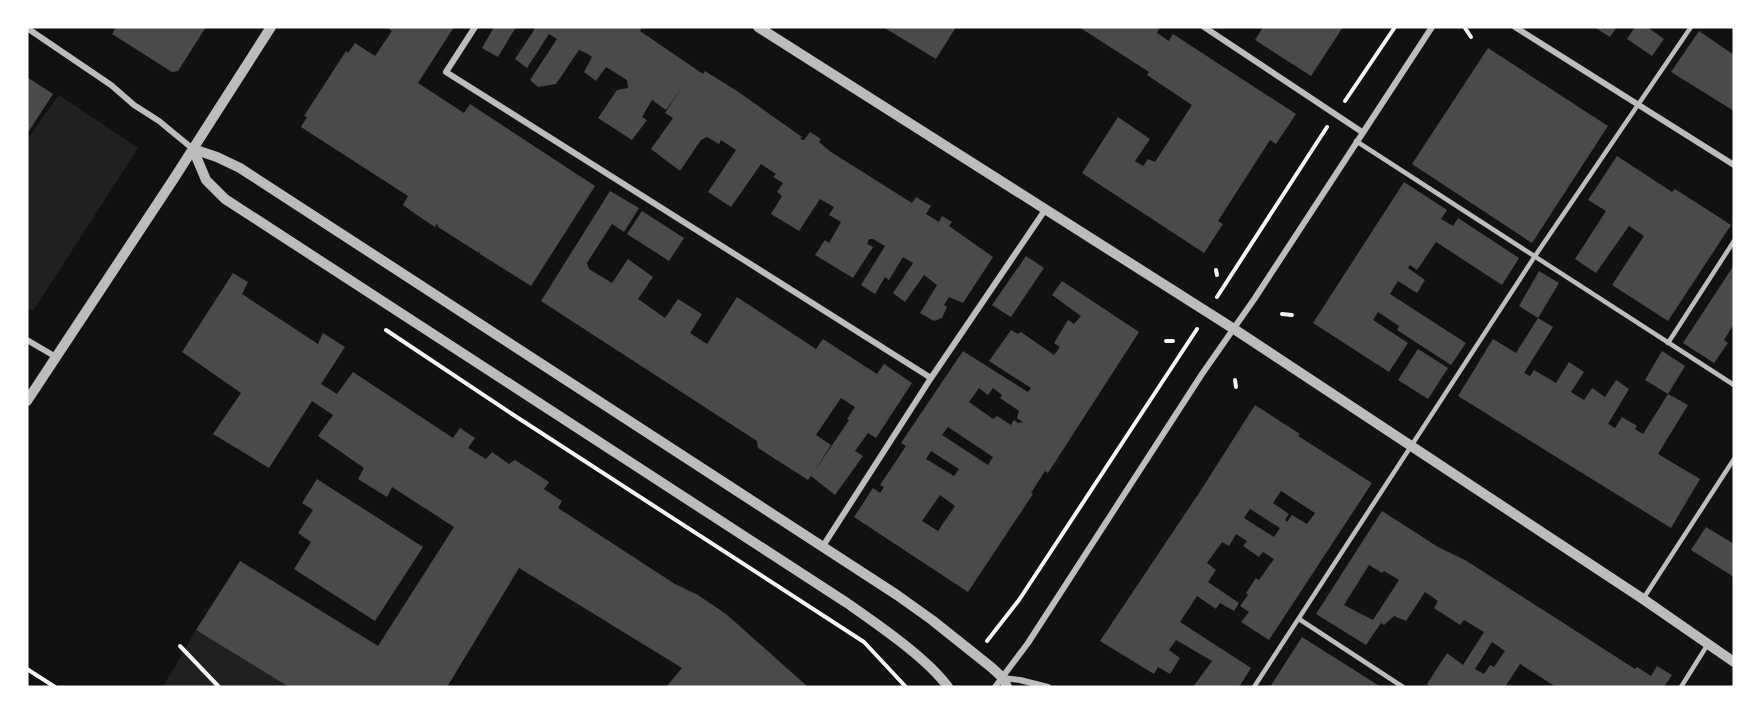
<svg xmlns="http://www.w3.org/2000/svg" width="1761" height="714" viewBox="0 0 1761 714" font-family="'Space Grotesk',sans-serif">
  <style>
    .green { fill: #202020 }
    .building { fill: #4a4a4a; fill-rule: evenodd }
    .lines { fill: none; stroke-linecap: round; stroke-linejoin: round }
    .path { stroke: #f5f5f5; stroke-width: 4 }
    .service { stroke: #bcbcbc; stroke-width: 4.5 }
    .minor { stroke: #bcbcbc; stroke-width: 6 }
    .tertiary { stroke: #bcbcbc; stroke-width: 10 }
  </style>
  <rect width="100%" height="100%" fill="#111"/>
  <g class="green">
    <polygon points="59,95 138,148 33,311 27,307 27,140"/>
    <polygon points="196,630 289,687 163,687"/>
  </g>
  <g class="building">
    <polygon points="116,27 206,27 178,71 172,72 112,34"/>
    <polygon points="386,27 454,27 418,83 464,113 470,104 595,186 531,286 480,254 480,251 479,253 438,227 437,223 435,227 414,213 403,205 408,196 301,127 307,117 304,116 346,51 348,53 355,43 375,56 392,31"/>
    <polygon points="494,27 516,27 498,57 482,48"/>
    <polygon points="536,27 640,27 642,28 640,31 703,74 705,71 737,91 802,137 800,139 804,140 810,132 821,139 819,142 831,152 912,203 916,197 931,206 926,214 939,222 942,216 952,222 949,226 993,257 963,303 949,297 944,305 947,307 942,318 934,321 920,313 937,285 924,275 905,302 893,293 913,263 903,257 889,280 885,277 875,294 861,285 885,246 873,239 869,239 867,244 873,247 853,278 815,255 825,240 829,243 841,222 829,215 834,207 820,199 799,231 771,214 782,196 777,192 783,183 773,177 776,174 761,164 731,207 708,192 736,150 721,140 719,144 707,137 701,140 680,171 651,149 673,118 665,113 682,87 666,110 652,100 642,117 647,120 632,140 598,118 617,90 628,88 627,80 606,67 596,81 584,72 592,57 588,54 579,50 556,84 538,87 530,80 557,39 549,34 527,68 515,59"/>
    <polygon points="883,27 956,27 936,59"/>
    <polygon points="1079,27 1160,27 1157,33 1169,41 1173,34 1296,114 1276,144 1270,140 1218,221 1223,224 1204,253 1082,173 1118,117 1150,139 1135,161 1143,166 1148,159 1155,162 1192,105 1147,75 1149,72"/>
    <polygon points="1263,27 1343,27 1311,76 1255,40"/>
    <polygon points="1594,27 1617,27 1610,37"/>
    <polygon points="1635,27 1647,27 1664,39 1652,56 1627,39"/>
    <polygon points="1699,31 1734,55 1734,111 1671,72"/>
    <polygon points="1488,48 1608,126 1532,243 1412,164"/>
    <polygon points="27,77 53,94 27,134"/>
    <polygon points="1617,156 1672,192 1675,189 1731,225 1668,321 1612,285 1644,236 1629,226 1596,273 1575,259 1606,211 1588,200"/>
    <polygon points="1404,182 1447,210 1441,219 1453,226 1458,218 1519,258 1502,285 1436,242 1417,270 1410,265 1408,268 1425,280 1417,293 1398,281 1390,294 1466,343 1451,365 1397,330 1399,326 1378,312 1373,320 1408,343 1389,372 1313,323"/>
    <path d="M610,191L639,208L624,232L612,224L587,263L589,269L612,283L628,259L653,277L638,299L665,318L678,299L702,314L690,333L707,344L737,297L816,349L823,339L877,374L884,364L912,383L876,438L868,433L855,451L863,456L835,495L811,476L808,480L758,448L757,441L541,301ZM841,398L855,407L847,419L849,420L814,472L831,445L816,435Z"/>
    <polygon points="642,211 684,238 669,261 627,234"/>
    <polygon points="1026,256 1044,268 1011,317 992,305"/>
    <polygon points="1734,265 1734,324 1724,340 1728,343 1714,363 1683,343"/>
    <polygon points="1539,271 1559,283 1538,318 1553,327 1524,373 1530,376 1534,370 1556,383 1569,362 1584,372 1571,392 1584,400 1592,388 1605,397 1616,380 1629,389 1608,424 1615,428 1622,417 1637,426 1635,429 1643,434 1668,394 1688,405 1658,454 1700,479 1671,528 1458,396 1493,339 1516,353 1538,318 1519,306"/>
    <polygon points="233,273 248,282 242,294 318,344 323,333 345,347 321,384 337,394 353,372 453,438 460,428 475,438 468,448 486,459 492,452 509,464 515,460 549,482 544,489 562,501 558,508 675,584 698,595 726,614 808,687 668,687 667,686 682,668 519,568 447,687 289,687 196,630 240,561 378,646 454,527 392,487 387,497 358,479 364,468 318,436 333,415 312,401 269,468 213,434 241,393 182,352"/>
    <path d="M1062,281L1139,332L1048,473L1045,471L1031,493L1033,494L968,592L854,517L873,488L880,493L884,487L880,485L906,446L901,443L963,351L1028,392L1031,388L989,361L1011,330L1018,334L1021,332L1054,355L1060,347L1054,343L1068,320L1074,324L1081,316L1052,295ZM979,388L988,395L993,388L1002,395L1000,398L1019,411L1017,418L1023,422L1018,423L1014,420L1011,425L997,416L993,419L969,402ZM948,427L993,457L988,465L942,435ZM931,451L959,469L954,476L926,459ZM940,495L955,506L938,531L922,521Z"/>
    <polygon points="1418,349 1448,368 1428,399 1398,380"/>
    <polygon points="1662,351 1685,366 1668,394 1645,380"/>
    <path d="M1255,405L1300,434L1298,436L1372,483L1269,640L1241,622L1249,612L1240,606L1248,595L1246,593L1256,578L1259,580L1274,559L1263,552L1259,557L1243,546L1247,541L1236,534L1229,546L1222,542L1207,563L1216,570L1208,582L1239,603L1234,611L1220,603L1216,609L1197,596L1180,622L1251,668L1239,687H1193L1212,661L1176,640L1169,650L1180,658L1170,674L1158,667L1154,674L1100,641L1201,490ZM1281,491L1315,513L1307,524L1292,515L1287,522L1285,520L1289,514L1273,503ZM1250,509L1280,528L1274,537L1244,518Z"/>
    <polygon points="317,479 423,547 375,621 294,569 311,542 298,533 313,510 302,503"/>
    <path d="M1382,511L1438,547L1465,560L1635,669L1637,667L1651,676L1657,666L1672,675L1664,687H1556L1520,664L1505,687H1431L1427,684L1447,653L1463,665L1484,632L1464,620L1460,625L1434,608L1438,601L1425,592L1406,621L1394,616L1384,625L1381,623L1366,645L1316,614ZM1369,565L1382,573L1384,571L1399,580L1373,620L1344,605ZM1492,642L1505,651L1494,667L1490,665L1484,674L1475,669Z"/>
    <polygon points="1706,527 1734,544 1734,577 1691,550"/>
    <polygon points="1302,637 1381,687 1270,687"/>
  </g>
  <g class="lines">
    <g class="path">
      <polyline points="1465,28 1471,37"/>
      <polyline points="1345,101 1395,27"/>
      <polyline points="1216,270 1217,275"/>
      <polyline points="1217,297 1327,127"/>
      <polyline points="1282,314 1292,315"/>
      <polyline points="386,330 512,414 864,642 906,687"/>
      <polyline points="1166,341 1173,341"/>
      <polyline points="1235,380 1236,387"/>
      <polyline points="987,641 1019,600 1197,329"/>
      <polyline points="180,646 219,687"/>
      <polyline points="27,669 55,687"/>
    </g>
    <g class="service">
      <polyline points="1356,141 1734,385"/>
      <polyline points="1668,343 1734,241"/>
      <polyline points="1643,599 1734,459"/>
      <polyline points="1299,619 1403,687"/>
      <polyline points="1254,687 1535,256 1691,27"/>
      <polyline points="1681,687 1708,644"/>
    </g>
    <g class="minor">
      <polyline points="475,27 446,72 931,378"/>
      <polyline points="1204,27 1362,132"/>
      <polyline points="1515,27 1734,165"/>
      <polyline points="27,28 111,85 134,105 159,121 193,149"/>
      <polyline points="27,340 56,357"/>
      <polyline points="823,546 931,378 1045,210"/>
      <polyline points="1003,678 1020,680 1048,687"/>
      <polyline points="995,687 1028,643 1202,374 1255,298 1432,27"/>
    </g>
    <g class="tertiary">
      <polyline points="758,27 1234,329 1643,599 1734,662"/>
      <polyline points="193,149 217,157 240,168 897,595 932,620 991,667 1003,678 1007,687"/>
      <path d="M193,149L206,180L225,199L847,603C877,624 927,658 948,687"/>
      <polyline points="27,401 173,180 271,27"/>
    </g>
  </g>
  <rect width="1761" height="714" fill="none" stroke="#ffffff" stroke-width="57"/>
</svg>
